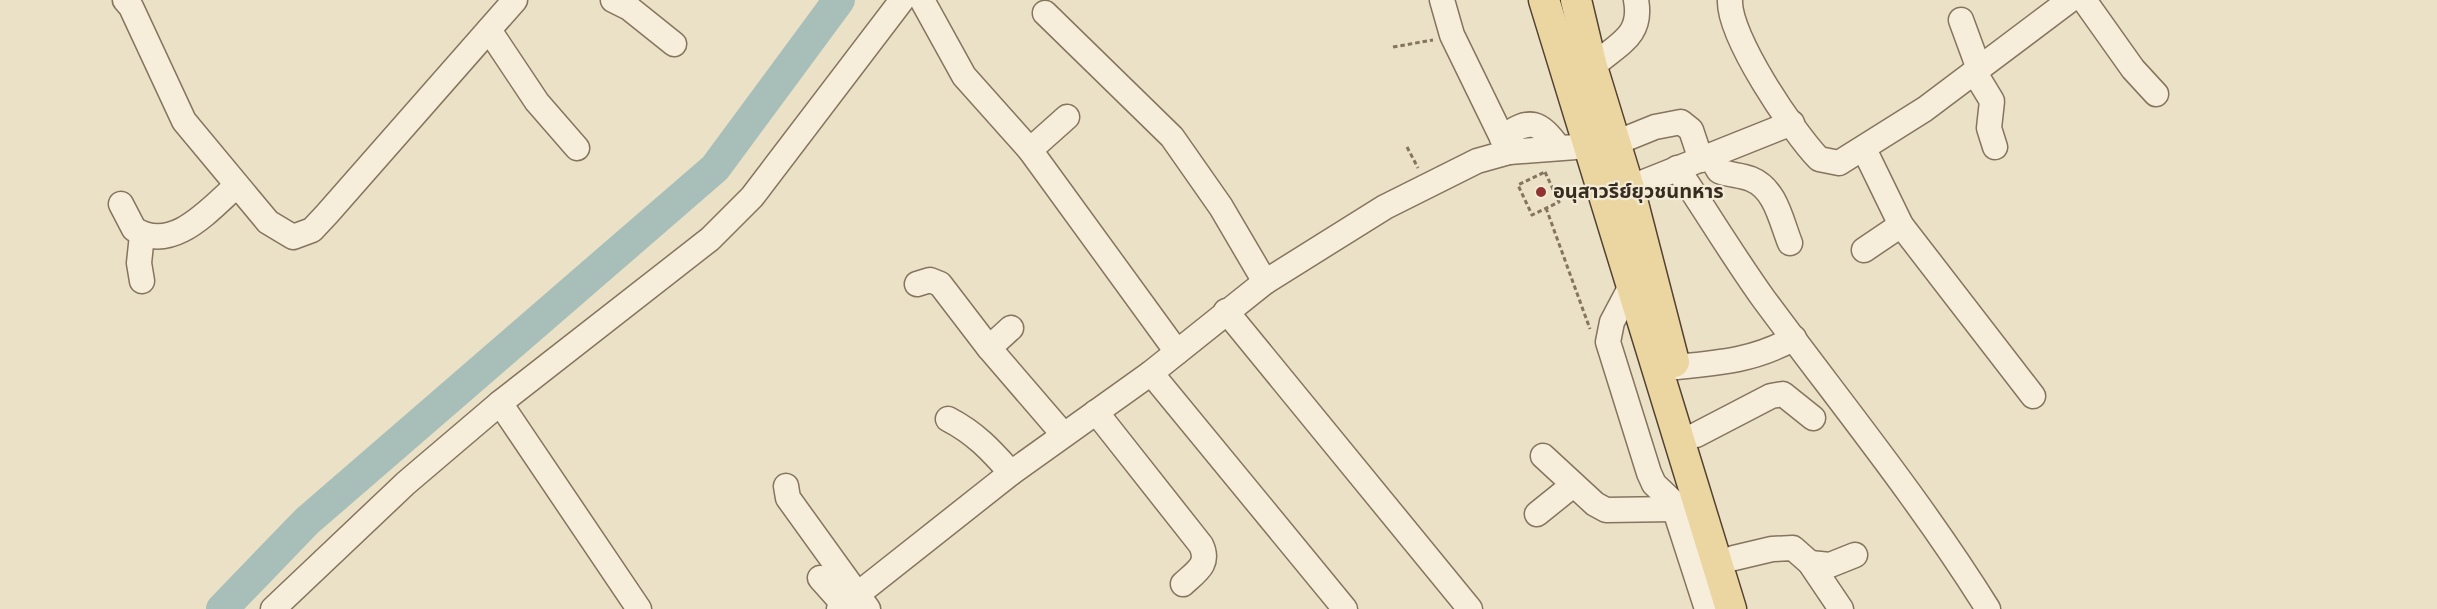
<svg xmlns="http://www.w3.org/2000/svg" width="2437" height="609" viewBox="0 0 2437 609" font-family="Spectral,'Noto Sans Thai',serif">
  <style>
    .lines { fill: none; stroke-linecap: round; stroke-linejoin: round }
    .river { stroke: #a8bfb9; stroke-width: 32 }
    .minor-casing { stroke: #85745e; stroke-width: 27 }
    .major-casing { stroke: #534231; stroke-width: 33 }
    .path { stroke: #85745e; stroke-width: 3; stroke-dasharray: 4.5 3; stroke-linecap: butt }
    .minor { stroke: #f6eeda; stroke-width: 24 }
    .major { stroke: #ebd6a2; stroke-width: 30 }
    .poi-dot { fill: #8f3433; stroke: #f3ebd6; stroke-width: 2 }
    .labels { text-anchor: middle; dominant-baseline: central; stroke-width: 4.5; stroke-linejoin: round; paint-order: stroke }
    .poi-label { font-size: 20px; font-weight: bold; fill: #372c20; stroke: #f3ebd6; text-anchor: start }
  </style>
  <rect width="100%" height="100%" fill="#ebe1c7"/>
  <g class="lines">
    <polyline class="river" points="222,609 307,521 715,168 839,0"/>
    <g class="minor-casing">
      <g id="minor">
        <polyline points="125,0 131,7 184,121 268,222 293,237 312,230 327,214 515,0"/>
        <polyline points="613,0 629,8 674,44"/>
        <polyline points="922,0 964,76 1030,150 1177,352"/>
        <polyline points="1442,0 1452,35 1509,152"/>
        <path d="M1730,0C1728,36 1793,132 1819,159L1839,163L1925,109L2070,0"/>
        <polyline points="2084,0 2133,69 2156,94"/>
        <polyline points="1045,13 1172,137 1221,207 1265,282"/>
        <polyline points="1961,20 1979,69"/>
        <polyline points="489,30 537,102 577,148"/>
        <path d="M1592,67C1617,44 1643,37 1636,0"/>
        <polyline points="1975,73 1992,101 1989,128 1995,147"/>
        <path d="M1502,138C1530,117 1539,121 1559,148"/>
        <polyline points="1613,144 1655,127 1681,122 1691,130 1701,160"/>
        <polyline points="1864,149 1901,225 2033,396"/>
        <polyline points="1030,150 1067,117"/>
        <path d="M1710,156L1719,171C1729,175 1741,175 1751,179C1776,189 1781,221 1790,243"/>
        <path d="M1677,168C1706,211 1733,256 1763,298C1839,401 1920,500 1988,609"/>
        <polyline points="1629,188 1792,123"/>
        <path d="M121,204L134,229C172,254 209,210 236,186"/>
        <polyline points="1864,250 1901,225"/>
        <polyline points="142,281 139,263 142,235"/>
        <polyline points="917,284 930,280 940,284 989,348 1063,434"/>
        <polyline points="1631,286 1612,322 1608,342 1649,473 1654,484 1672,501 1707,609"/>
        <polyline points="1226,311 1470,609"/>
        <polyline points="989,348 1011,328"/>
        <path d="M1676,367C1719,363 1756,360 1794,338"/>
        <polyline points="1151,373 1345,609"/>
        <polyline points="500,403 639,609"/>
        <path d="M1096,412L1201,545C1210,564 1197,571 1183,584"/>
        <path d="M948,419C975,433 991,450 1011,473"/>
        <polyline points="1696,435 1771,396 1783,394 1813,418"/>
        <polyline points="1543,456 1595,504 1606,510 1675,509"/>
        <polyline points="786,486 788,498 868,609"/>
        <polyline points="1537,514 1573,485"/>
        <polyline points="1734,558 1772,549 1793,548 1810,563 1841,609"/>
        <polyline points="1810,563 1830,565 1855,555"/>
        <polyline points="820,578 844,605"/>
        <polyline points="273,609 406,483 500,403 710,239 752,197 902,0"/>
        <polyline points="839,609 1011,473 1151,373 1265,282 1385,207 1477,161 1509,152 1589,146"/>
      </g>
    </g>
    <g class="major-casing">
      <g id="major">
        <polyline points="1544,0 1731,609"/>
        <polyline points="1576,0 1592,67 1629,188 1674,362"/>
      </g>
    </g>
    <g class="path">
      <polyline points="1393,47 1433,40"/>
      <polyline points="1407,147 1418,168"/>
      <polygon points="1545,172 1559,202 1532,215 1518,185"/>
      <polyline points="1546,208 1590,329"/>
    </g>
    <use href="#minor" class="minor"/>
    <use href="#major" class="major"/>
  </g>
  <circle class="poi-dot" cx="1541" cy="192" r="6"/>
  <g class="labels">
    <g class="poi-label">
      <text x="1553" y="192">อนุสาวรีย์ยุวชนทหาร</text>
    </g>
  </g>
</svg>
